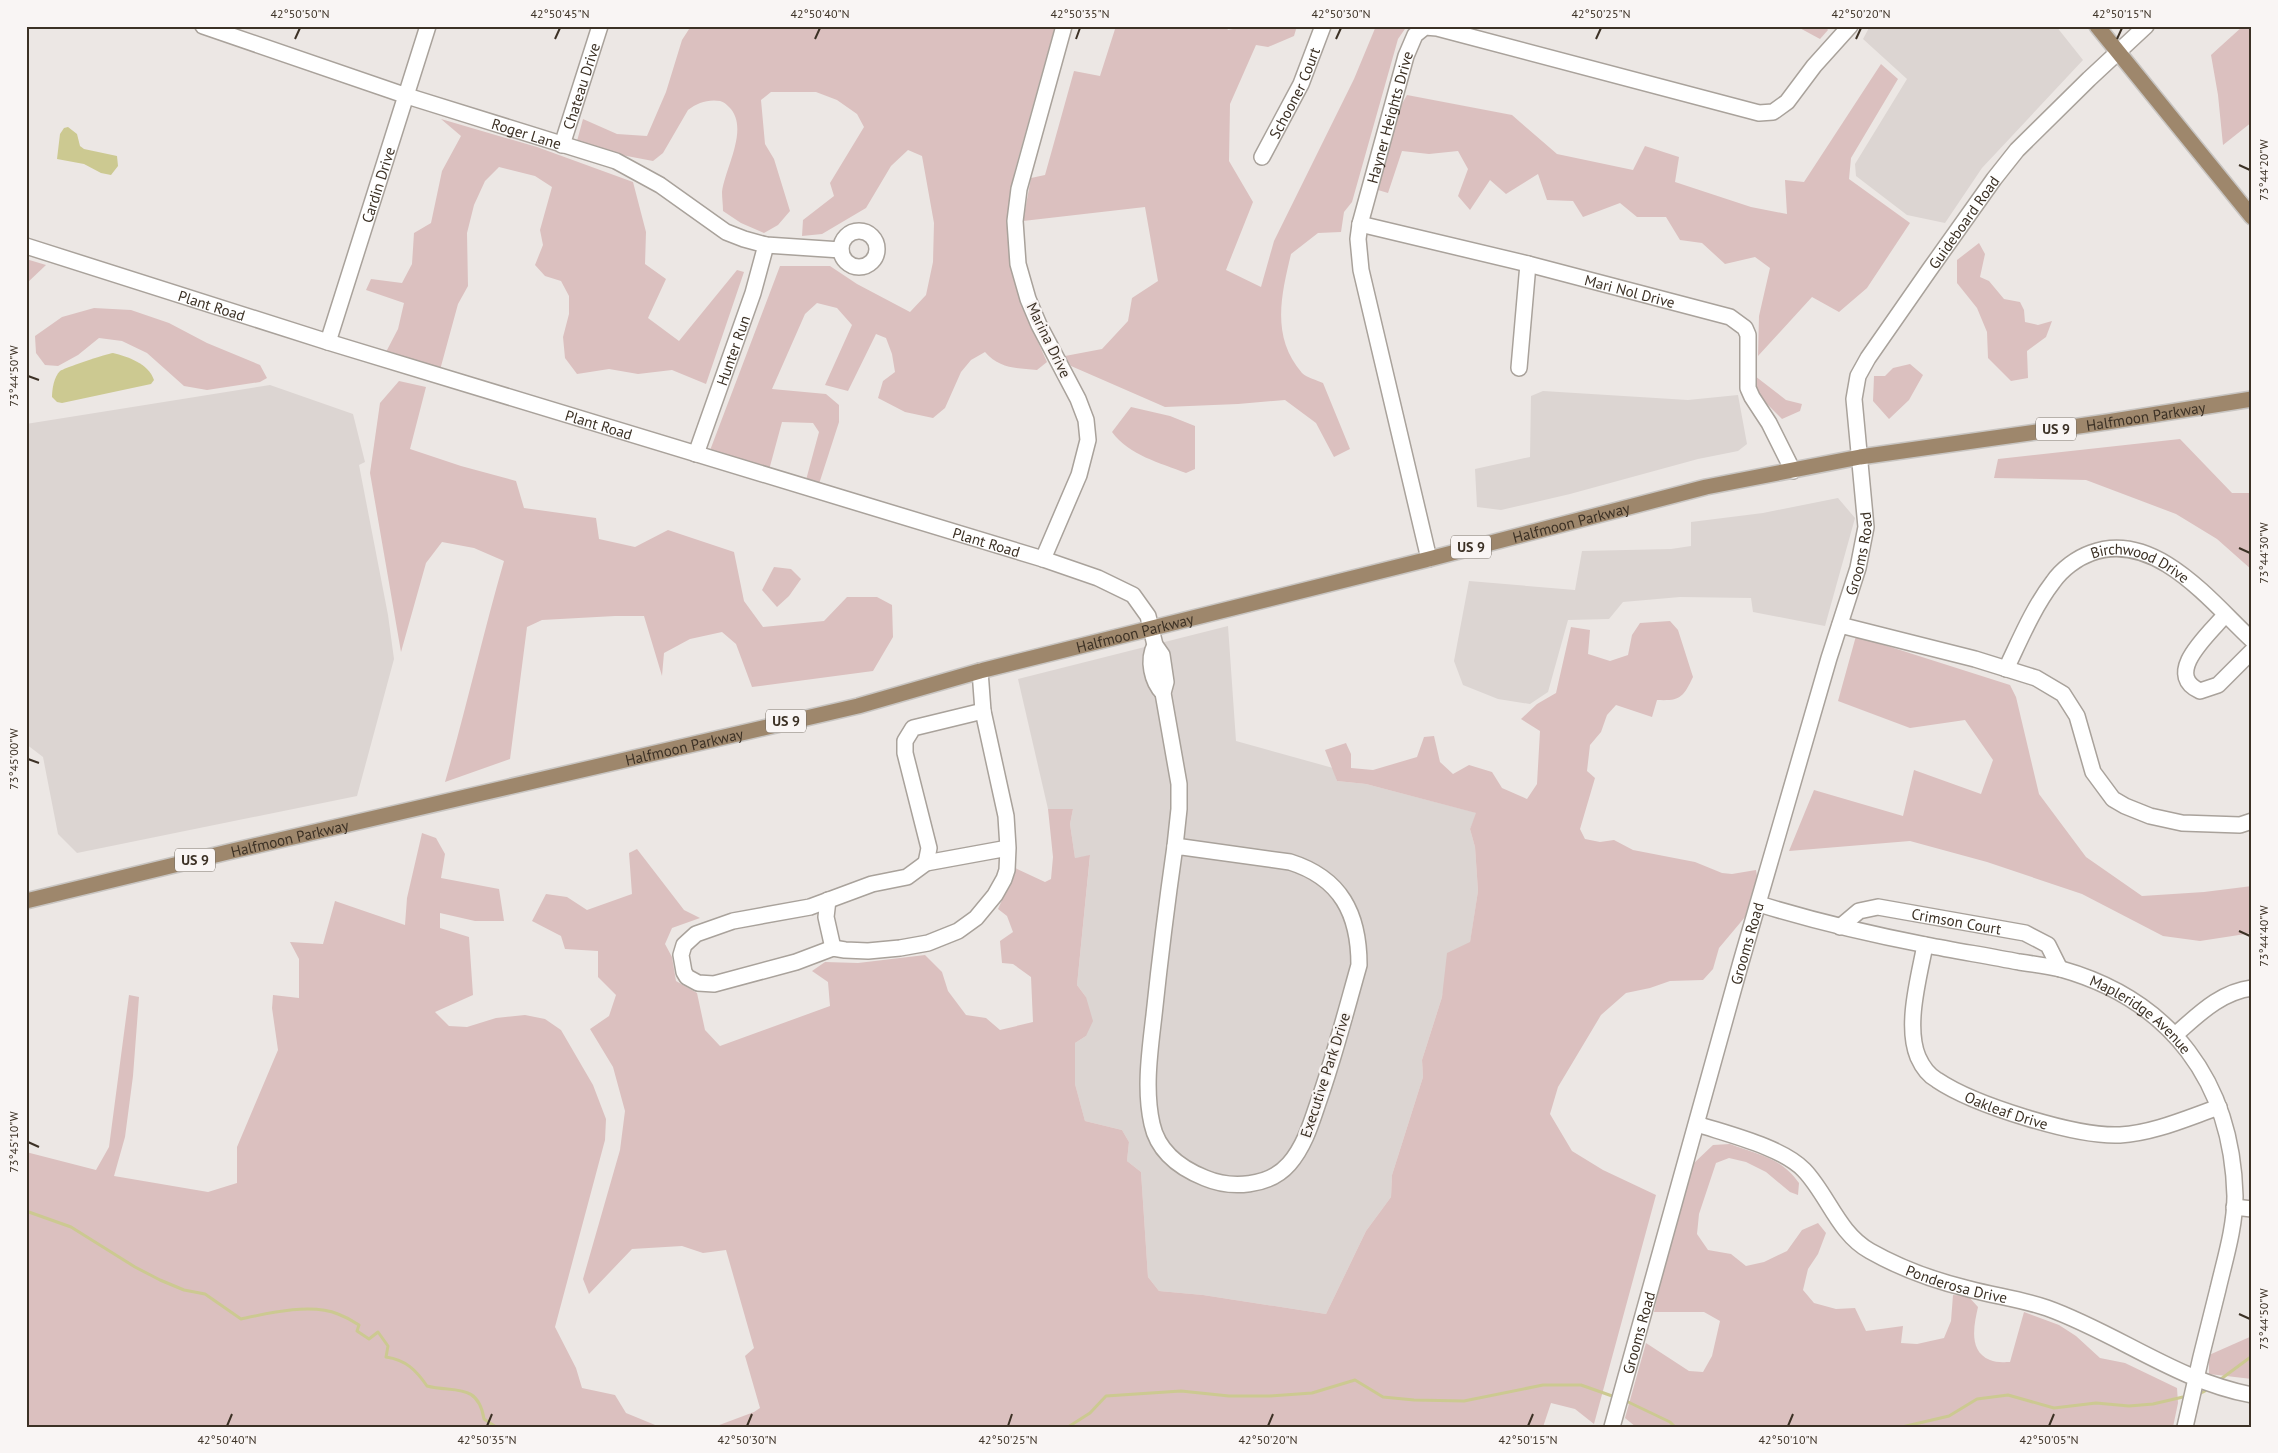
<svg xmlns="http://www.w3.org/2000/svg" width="2278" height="1453" viewBox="0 0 2278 1453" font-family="'PT Sans',sans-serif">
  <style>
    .built { fill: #dcd5d2 }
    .green { fill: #dbc0bf }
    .water { fill: #ccc991 }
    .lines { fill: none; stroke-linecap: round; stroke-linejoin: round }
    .stream { stroke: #ccc991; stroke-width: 3 }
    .minor-casing { stroke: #a9a29b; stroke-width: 18 }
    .major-casing { stroke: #c8c5c2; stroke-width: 18 }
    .minor { stroke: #fff; stroke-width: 15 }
    .major { stroke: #9e876c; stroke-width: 15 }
    .ticks { fill: none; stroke: #3c3125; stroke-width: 2 }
    .labels { text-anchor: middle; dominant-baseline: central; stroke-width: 4.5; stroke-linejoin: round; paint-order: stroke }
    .shield { fill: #f9f5f4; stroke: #756c63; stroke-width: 1 }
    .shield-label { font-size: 14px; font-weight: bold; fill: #3c3125 }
    .street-label { font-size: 15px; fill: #3c3125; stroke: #f9f5f4 }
    .neatline { fill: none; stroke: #3c3125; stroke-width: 2 }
    .ticks-label { font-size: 12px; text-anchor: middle; fill: #3c3125 }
  </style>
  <rect width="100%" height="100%" fill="#ece7e4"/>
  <g class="built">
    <polygon points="1870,26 2056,26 2083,60 1982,168 1945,223 1907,215 1856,176 1855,164 1907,79 1863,39"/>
    <polygon points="270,385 353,414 365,462 359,465 388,615 394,659 357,796 77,853 58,834 43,757 26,744 26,424"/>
    <polygon points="1543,391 1688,400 1738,395 1747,444 1738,451 1698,459 1570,494 1501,510 1477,507 1475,469 1530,457 1531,396"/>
    <polygon points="1838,498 1855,518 1825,626 1753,612 1751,598 1680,597 1623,602 1609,619 1568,620 1548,692 1530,704 1498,699 1463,685 1454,661 1469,581 1575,590 1582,551 1671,549 1691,546 1691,522 1763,513"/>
    <polygon points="1228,626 1236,741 1333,768 1337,781 1366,784 1477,813 1470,829 1475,847 1478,891 1470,943 1446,978 1442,997 1422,1060 1423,1077 1392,1175 1391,1197 1366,1231 1326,1314 1203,1295 1159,1291 1148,1277 1141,1172 1127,1161 1129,1142 1122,1130 1085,1121 1075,1084 1075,1043 1086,1036 1086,997 1077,985 1090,856 1075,858 1070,824 1073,809 1048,809 1018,679"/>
  </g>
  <g class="green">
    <path d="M691,26H983L997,29L1000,26H1055L1015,170L1009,200V246L1028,320L1047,362L1037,370C1016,368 1000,369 985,352L971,360L961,372L945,408L933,418L905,412L878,398L883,381L895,372L892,354L886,338L876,334L848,391L825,385L852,325L837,308L817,303L805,314L772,389L826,394L839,405V422L819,484L806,480L819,432L813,423L782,422L769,470L709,453L780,266H830L857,284L910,312L926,295L933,262L934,223L922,156L908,150L891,166L866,208L822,234L802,236L803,220L834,196L830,183L864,127L857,114L837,100L816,92H771L761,100L765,144L774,159L790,211L778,225L764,233L741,223L723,211C723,205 722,198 722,192C725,168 750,128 729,107C726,104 724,102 720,101C708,99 697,103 688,110L663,153L653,161L611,153L577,141L583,119L617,134L647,136L666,92L682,40Z"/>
    <path d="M1116,26H1226L1228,30L1248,26H1297L1294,36L1268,47L1256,45L1230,104L1229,161L1253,202L1226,270L1261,287L1274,241L1354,79L1376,26H1407L1398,39L1352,202L1344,212L1341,232L1318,233L1291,254C1281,296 1271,337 1302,373C1307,378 1317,380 1323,383L1350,449L1334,457L1316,423L1285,400L1238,404L1165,407L1071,366L1065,356L1102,349L1128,321L1132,298L1158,281L1145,207L1023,221L1031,178L1045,175L1074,71L1100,76Z"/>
    <polygon points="1796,26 1825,26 1828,30 1820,39"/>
    <polygon points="2243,26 2252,26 2252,122 2223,145 2218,95 2211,55"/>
    <polygon points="1881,64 1898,79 1851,158 1849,179 1910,223 1867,288 1839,312 1812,297 1758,356 1759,316 1770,268 1755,257 1725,264 1702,243 1680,240 1666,217 1637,217 1620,203 1583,217 1573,201 1547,200 1538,174 1506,194 1490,180 1470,210 1458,196 1468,169 1458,151 1429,154 1402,151 1388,193 1378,190 1399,109 1407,95 1512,115 1557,154 1633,170 1645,146 1679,157 1675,182 1751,207 1787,214 1785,180 1804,182"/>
    <polygon points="441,119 537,147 633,182 646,232 645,264 666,279 648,318 679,341 737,270 744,272 706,384 672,370 638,374 609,369 577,374 565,358 563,337 569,314 569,296 561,281 545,276 535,265 543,245 540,230 552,187 535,176 499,167 485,181 474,205 467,233 468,286 458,304 440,370 386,352 398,329 404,303 366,290 371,279 402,283 412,264 414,233 431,223 442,171 461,136"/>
    <polygon points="1979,243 1985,254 1980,277 1989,281 2004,299 2020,302 2024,310 2025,322 2038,325 2052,321 2046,337 2027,351 2028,378 2011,381 1988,358 1987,332 1977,308 1957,283 1957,260"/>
    <polygon points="26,259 46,265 26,284"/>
    <polygon points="94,308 131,310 169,323 207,343 260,365 267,378 260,382 207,390 184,386 147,353 122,341 99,338 78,355 58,366 45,365 36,353 35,336 62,317"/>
    <polygon points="1910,364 1923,375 1909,400 1889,419 1873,401 1874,376 1885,376 1893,368"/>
    <polygon points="1755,376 1786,400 1802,404 1800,411 1782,419 1755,392"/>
    <path d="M399,381L426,387L410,449L461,466L516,481L524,508L596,518L599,539L635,547L668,530L734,552L744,601L763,627L824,621L847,597H877L892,605L893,637L873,671L752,687L736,644L722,632L690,639L664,653L662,676L644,616H615L542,620L527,627L510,759L445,782C466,709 483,634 504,561L474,548L442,542L426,563L401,652L370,473L380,403Z"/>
    <path d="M1131,407L1170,416L1195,426V469L1186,473C1160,463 1129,455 1112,432Z"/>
    <polygon points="2180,439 2232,493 2252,493 2252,570 2217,539 2176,514 2086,480 1994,478 1998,459"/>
    <polygon points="774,567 791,569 801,579 789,596 777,607 762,590"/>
    <path d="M1670,621L1678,630L1693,677C1683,698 1680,701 1657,700L1652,717L1616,705L1607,715L1601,732L1590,745L1587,771L1595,778L1580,829L1585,839L1600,842L1614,840L1633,850L1695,862L1722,873L1732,874L1756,870L1757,876L1745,917L1719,948L1713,969L1703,980L1670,981L1650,988L1626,993L1601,1015L1558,1087L1550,1114L1572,1151L1603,1170L1656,1195L1594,1424L1575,1409L1551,1403L1543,1427H714L754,1412L760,1408L745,1356L754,1348L726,1250L703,1253L682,1246L632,1249L589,1294L583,1279L620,1150L625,1111L613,1067L590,1029L609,1016L616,995L598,977V951L565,949L561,936L532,921L546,894L567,897L587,910L632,894L629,853L637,849L684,910L700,918L672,928L665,944L672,957L676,981L697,993L705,1030L720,1046L830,1006L828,982L812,971L825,962L858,963L925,955L942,972L948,991L966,1015L986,1018L1000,1030L1033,1022L1031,977L1013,964L1002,963L1000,941L1013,932L1007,916L998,909L1007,889L1013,867L1045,882L1051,879L1053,857L1048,809H1073L1070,824L1075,858L1090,855L1077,985L1086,997L1093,1021L1086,1036L1075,1043V1084L1085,1121L1122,1130L1129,1142L1127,1161L1141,1172L1148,1277L1159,1291L1203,1295L1326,1314L1366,1231L1391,1197L1392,1175L1423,1077L1422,1060L1442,997L1447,953L1470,942L1478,891L1475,847L1470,829L1476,813L1366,784L1337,781L1325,750L1346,743L1351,754V768L1373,770L1417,757L1424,737L1434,736L1440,762L1453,774L1469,765L1492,772L1502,788L1527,799L1537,784L1540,731L1521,719L1537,704L1556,693L1571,627L1590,630L1588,654L1610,661L1628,655L1632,635L1640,623Z"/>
    <polygon points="1856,636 2010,685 2016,697 2039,794 2086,857 2142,896 2204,892 2252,886 2252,933 2200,941 2163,936 2082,894 1987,862 1910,841 1789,851 1814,790 1903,816 1914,770 1981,794 1993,760 1965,720 1910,728 1838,701"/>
    <polygon points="422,833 436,838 445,854 441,878 499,889 504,921 475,921 440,913 440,928 469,937 473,995 435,1012 449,1026 467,1027 496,1018 525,1015 545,1019 561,1030 593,1085 606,1119 605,1140 555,1327 576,1368 582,1388 615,1395 626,1413 660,1427 26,1427 26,1152 96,1170 109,1147 129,995 139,997 133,1076 125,1137 114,1176 208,1192 237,1183 237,1147 278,1050 272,1008 273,995 299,998 299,959 290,942 323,944 335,901 405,925 407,898"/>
    <path d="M1730,1144C1759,1155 1780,1157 1799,1183L1798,1195L1790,1192L1766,1172L1746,1162L1729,1158L1716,1163L1699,1214L1697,1234L1708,1250L1731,1254L1746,1266L1764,1262L1787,1251L1802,1230L1818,1223L1826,1233L1818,1254L1808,1269L1803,1290L1814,1303L1836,1309L1855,1308L1866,1331L1903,1326L1901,1343L1917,1344L1944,1338L1951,1321L1953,1295L1968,1296L1978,1307C1974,1325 1968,1351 1990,1360C1996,1363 2005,1362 2010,1362L2024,1312L2059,1325L2076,1336L2100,1358L2125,1363L2177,1388L2178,1403L2173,1427H1636L1625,1418L1646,1343L1689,1371L1703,1372L1712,1356L1720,1321L1704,1312H1654L1662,1273L1694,1163L1713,1145Z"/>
    <polygon points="2252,1336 2252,1379 2209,1374 2209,1355"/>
  </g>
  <g class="water">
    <polygon points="68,127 77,134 80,146 84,149 117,156 118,166 111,175 101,173 84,164 57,159 60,134 64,128"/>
    <path d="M113,353C128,357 148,363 154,380L151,384L62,403L57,402L52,397C52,389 54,377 60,371C64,368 106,354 113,353Z"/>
  </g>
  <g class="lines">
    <g class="stream">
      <path d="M26,1211L71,1227L135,1267L160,1280L184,1290L205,1294L241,1319C269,1313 311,1303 338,1314C346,1317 353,1321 359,1325L357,1331L369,1339L378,1332L388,1346L386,1357C406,1360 416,1370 427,1386C454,1393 478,1382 484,1419L496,1427"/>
      <polyline points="2221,1379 2252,1356"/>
      <polyline points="2201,1393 2205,1391"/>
      <polyline points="1624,1400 1670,1422 1675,1427"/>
      <polyline points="1068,1427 1090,1413 1106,1396 1181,1391 1229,1396 1270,1396 1312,1393 1355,1380 1383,1397 1414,1400 1464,1401 1543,1385 1581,1385 1615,1397"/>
      <polyline points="1902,1427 1949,1416 1977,1399 2008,1395 2054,1408 2096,1403 2129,1406 2153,1404 2183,1397"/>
    </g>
    <g class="minor-casing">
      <g id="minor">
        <path id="s1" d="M203,26L407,96L616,161L660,185L726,232L744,239L766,245L841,250"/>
        <path id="s2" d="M562,145L600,26"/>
        <path id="s3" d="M1262,157L1301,84L1323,26"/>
        <path id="s4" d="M1360,224L1528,264L1730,317L1745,328L1748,335V388L1752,397L1769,423L1793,471"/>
        <circle cx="859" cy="249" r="18"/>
        <path id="s5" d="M26,246L328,342L1043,559L1098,578L1133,595L1148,616L1155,645L1162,655L1166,682L1163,693L1179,784V809L1175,846"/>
        <path id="s6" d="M328,342L428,26"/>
        <polyline points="1519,368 1528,264"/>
        <path id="s7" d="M696,454L753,293L766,245"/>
        <polyline points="1043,559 1079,475 1088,440 1086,420 1078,399 1039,325 1028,299 1018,264 1015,221 1019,189 1064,26"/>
        <path id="s8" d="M1429,559L1361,270L1358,239L1360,224L1406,56L1415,35L1425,27L1437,28L1759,113L1773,112L1787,102L1814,66L1850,26"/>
        <path d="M2225,615C2210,633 2162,674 2200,691L2218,685L2252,651"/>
        <polyline points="1840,625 1975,659 2036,678 2063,694 2077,716 2093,772 2113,799 2125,806 2150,816 2182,823 2240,825 2252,821"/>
        <path d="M1155,645C1147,660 1152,682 1163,693"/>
        <path id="s9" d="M2006,669C2020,640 2033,608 2053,582C2062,569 2077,558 2091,553C2155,529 2211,602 2252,640"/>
        <polyline points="980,671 983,711 1006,816 1008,848 1007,870 1004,879 995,895 976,918 958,931 928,943 900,948 868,951 845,950 833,948 796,962 714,984 698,983 687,977 684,972 681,955 684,945 696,934 733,921 810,907 872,884 907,877 926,863 1008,848"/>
        <path d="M1175,846L1290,862C1341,878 1359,914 1359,965C1346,1011 1334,1058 1318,1103C1311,1124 1304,1147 1289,1164C1269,1187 1231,1189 1205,1178C1180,1168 1158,1152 1152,1124C1144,1089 1150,1050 1154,1015C1160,958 1167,902 1175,846Z"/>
        <polyline points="926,863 929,848 905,753 905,741 913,728 983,711"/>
        <polyline points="828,900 826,917 833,948"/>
        <path id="s10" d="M1759,904C1814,921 1869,934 1926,945C1957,951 1988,956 2019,962C2033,964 2047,966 2061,969C2171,1000 2232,1082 2235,1196C2235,1227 2225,1259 2218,1289C2206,1335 2195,1381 2185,1427"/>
        <path id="s11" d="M1840,927L1859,911L1878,907L2025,933L2048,945L2060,969"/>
        <path id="s12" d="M1925,945C1919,977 1905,1026 1918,1057C1922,1066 1928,1075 1937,1080C1974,1105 2076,1137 2120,1135C2154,1133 2187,1118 2219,1107"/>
        <path d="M2175,1035C2198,1015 2220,992 2252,988"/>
        <path id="s13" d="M1697,1124C1727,1134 1782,1147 1804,1170C1828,1195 1838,1233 1870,1251C1900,1268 1936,1281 1969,1289C1995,1296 2021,1299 2047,1308C2117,1333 2177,1381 2252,1395"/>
        <polyline points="2234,1207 2252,1209"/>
        <path id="s14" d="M1612,1427L1741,962L1829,658L1858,568L1866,527L1854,399L1858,376L1868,358L1930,269L1994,179L2017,150L2089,79L2146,26"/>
      </g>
    </g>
    <g class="major-casing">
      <g id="major">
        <polyline points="2097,26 2252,217"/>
        <path id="s15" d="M26,901L228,852L858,706L980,671L1429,559L1706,487L1860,457L2107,422L2252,399"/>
      </g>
    </g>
    <use href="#minor" class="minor"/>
    <use href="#major" class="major"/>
  </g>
  <path class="ticks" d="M295,39L300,28M555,39L560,28M815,39L820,28M1076,39L1080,28M1336,39L1341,28M1596,39L1601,28M1856,39L1861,28M2117,39L2122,28M2239,165L2250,170M28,376L39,380M2239,548L2250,553M28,759L39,763M2239,931L2250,936M28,1142L39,1147M2239,1314L2250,1319M227,1426L232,1414M487,1426L492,1414M747,1426L752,1414M1008,1426L1012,1414M1268,1426L1273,1414M1528,1426L1533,1414M1788,1426L1793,1414M2049,1426L2054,1414"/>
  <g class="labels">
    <g class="shield">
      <rect x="2036" y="417.5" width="40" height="23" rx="4"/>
      <rect x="1451" y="535.5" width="40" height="23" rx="4"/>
      <rect x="766" y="709.5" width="40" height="23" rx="4"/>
      <rect x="175" y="848.5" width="40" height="23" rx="4"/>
    </g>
    <g class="shield-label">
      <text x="2056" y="429">US 9</text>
      <text x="1471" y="547">US 9</text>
      <text x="786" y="721">US 9</text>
      <text x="195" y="860">US 9</text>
    </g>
    <g class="street-label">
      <text stroke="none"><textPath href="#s2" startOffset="62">Chateau Drive</textPath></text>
      <text stroke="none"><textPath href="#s3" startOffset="72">Schooner Court</textPath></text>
      <text stroke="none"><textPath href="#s8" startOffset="454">Hayner Heights Drive</textPath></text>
      <text stroke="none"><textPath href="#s1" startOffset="341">Roger Lane</textPath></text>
      <text stroke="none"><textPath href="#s6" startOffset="165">Cardin Drive</textPath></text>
      <text stroke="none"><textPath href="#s14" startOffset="1274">Guideboard Road</textPath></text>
      <text stroke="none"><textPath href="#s4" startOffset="278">Mari Nol Drive</textPath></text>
      <text stroke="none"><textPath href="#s5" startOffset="195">Plant Road</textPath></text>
      <text transform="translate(1049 340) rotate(64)">Marina Drive</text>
      <text stroke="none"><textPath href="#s7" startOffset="110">Hunter Run</textPath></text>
      <text stroke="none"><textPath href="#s15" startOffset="2176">Halfmoon Parkway</textPath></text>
      <text stroke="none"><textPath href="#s5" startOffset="600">Plant Road</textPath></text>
      <text stroke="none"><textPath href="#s15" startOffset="1591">Halfmoon Parkway</textPath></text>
      <text stroke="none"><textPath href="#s5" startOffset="1005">Plant Road</textPath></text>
      <text stroke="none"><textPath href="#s14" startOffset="908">Grooms Road</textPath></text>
      <text stroke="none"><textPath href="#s9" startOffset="200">Birchwood Drive</textPath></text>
      <text stroke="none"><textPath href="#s15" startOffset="1141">Halfmoon Parkway</textPath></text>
      <text stroke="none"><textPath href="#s15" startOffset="676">Halfmoon Parkway</textPath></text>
      <text stroke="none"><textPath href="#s15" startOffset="271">Halfmoon Parkway</textPath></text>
      <text stroke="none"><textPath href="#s11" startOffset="124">Crimson Court</textPath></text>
      <text stroke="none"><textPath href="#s14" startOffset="502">Grooms Road</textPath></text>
      <text stroke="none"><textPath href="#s10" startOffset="402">Mapleridge Avenue</textPath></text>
      <text transform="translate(1325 1075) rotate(-72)">Executive Park Drive</text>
      <text stroke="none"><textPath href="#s12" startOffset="220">Oakleaf Drive</textPath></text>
      <text stroke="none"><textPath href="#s13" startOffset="316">Ponderosa Drive</textPath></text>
      <text stroke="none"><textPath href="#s14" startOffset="98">Grooms Road</textPath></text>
    </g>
  </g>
  <rect width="2278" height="1453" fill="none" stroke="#f9f5f4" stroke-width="55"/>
  <rect x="28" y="28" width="2222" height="1398" class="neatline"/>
  <g class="ticks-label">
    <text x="300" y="18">42°50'50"N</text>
    <text x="560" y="18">42°50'45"N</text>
    <text x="820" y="18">42°50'40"N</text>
    <text x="1080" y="18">42°50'35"N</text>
    <text x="1341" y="18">42°50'30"N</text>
    <text x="1601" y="18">42°50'25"N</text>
    <text x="1861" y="18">42°50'20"N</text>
    <text x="2122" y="18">42°50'15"N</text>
    <text transform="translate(2264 170) rotate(-90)" y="4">73°44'20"W</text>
    <text transform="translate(14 376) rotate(-90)" y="4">73°44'50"W</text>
    <text transform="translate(2264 553) rotate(-90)" y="4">73°44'30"W</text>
    <text transform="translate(14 759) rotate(-90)" y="4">73°45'00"W</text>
    <text transform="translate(2264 936) rotate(-90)" y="4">73°44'40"W</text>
    <text transform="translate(14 1142) rotate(-90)" y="4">73°45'10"W</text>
    <text transform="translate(2264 1319) rotate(-90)" y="4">73°44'50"W</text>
    <text x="227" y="1444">42°50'40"N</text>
    <text x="487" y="1444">42°50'35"N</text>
    <text x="747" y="1444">42°50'30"N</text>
    <text x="1008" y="1444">42°50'25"N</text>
    <text x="1268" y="1444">42°50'20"N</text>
    <text x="1528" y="1444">42°50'15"N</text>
    <text x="1788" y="1444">42°50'10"N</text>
    <text x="2049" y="1444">42°50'05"N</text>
  </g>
</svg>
